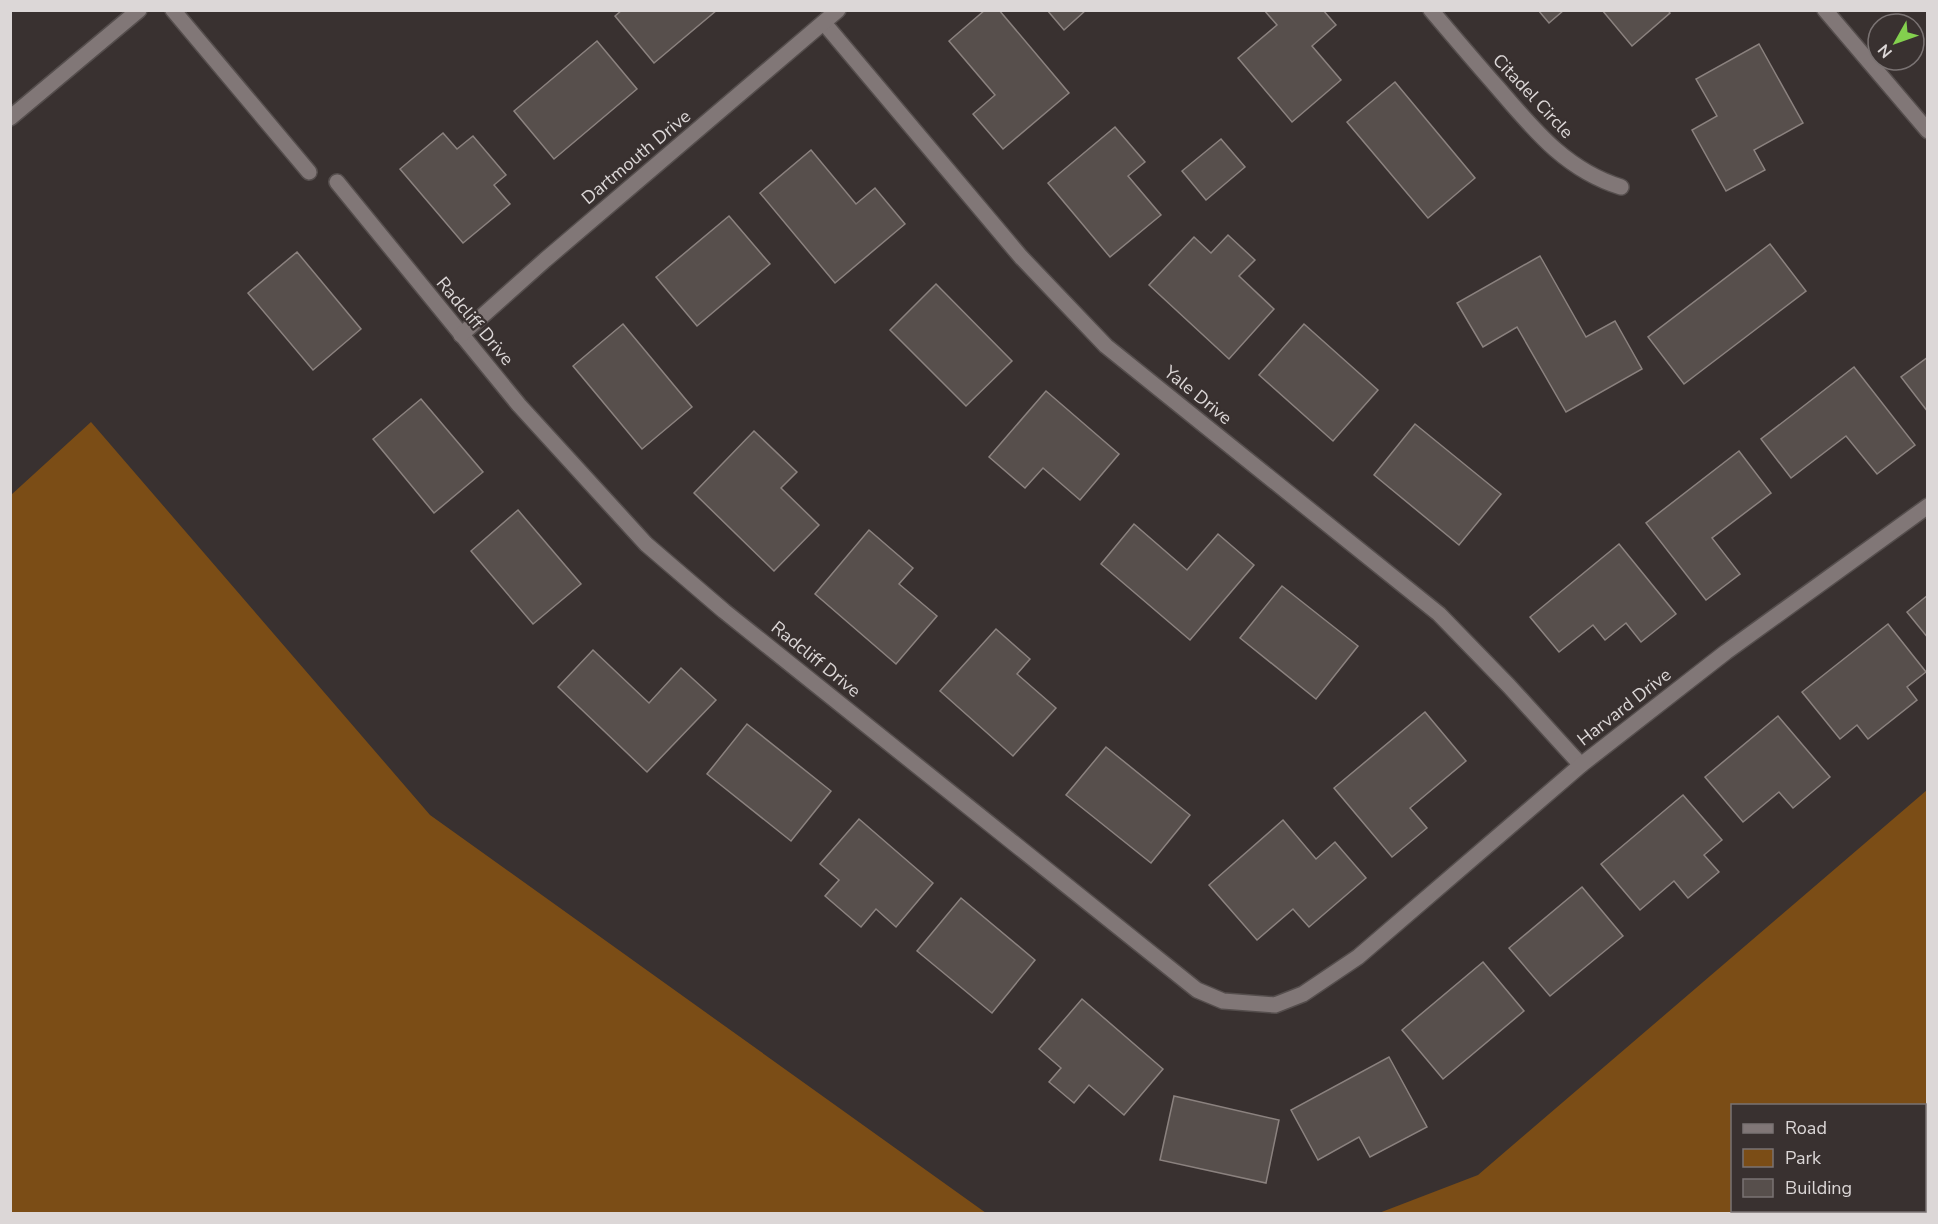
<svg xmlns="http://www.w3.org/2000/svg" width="1938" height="1224" viewBox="0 0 1938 1224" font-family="'Nunito Sans',sans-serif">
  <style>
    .green { fill: #7b4d16; fill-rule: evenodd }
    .building { fill: #574f4c; stroke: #8b827f; stroke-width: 1.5 }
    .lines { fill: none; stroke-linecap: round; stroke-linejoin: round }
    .minor-casing { stroke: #554e4d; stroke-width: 18 }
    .minor { stroke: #817777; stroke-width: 15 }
    .labels { text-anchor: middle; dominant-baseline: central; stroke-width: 4.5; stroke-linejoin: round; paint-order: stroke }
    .street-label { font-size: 18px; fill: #dcd7d7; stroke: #393130 }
  </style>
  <rect width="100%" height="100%" fill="#393130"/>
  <g class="green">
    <polygon points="91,422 430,815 986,1213 11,1213 11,495"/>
    <path d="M1927,790V1213H1379L1478,1175ZM1732,1106H1924V1210H1732Z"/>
  </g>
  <g class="building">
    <polygon points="622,10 717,10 654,63 615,16"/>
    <polygon points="985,10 999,10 1069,93 1003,149 973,114 995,95 949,41"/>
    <polygon points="1047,10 1086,10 1064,30"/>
    <polygon points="1264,10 1323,10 1336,25 1312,46 1341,80 1292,122 1238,58 1277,25"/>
    <polygon points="1538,10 1564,10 1549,23"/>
    <polygon points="1602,10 1668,10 1670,13 1632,46"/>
    <polygon points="597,41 637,89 554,159 514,111"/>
    <polygon points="1759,44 1803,123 1754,150 1765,170 1726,191 1692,130 1717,116 1696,79"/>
    <polygon points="1395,82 1475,178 1428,218 1347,122"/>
    <polygon points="1115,127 1145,162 1128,176 1161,215 1110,257 1048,183"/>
    <polygon points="443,133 457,149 473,136 506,175 494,185 510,204 463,243 400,169"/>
    <polygon points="1221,139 1245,167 1206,200 1182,171"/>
    <polygon points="811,150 856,204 875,188 905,224 835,283 760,193"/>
    <polygon points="729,216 770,264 697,326 656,277"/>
    <polygon points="1228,235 1255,260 1239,276 1274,309 1229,359 1149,285 1194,237 1211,253"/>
    <polygon points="1770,244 1806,291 1684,384 1648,337"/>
    <polygon points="297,252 361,329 313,370 248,293"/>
    <polygon points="1540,256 1586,337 1615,321 1642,369 1566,412 1517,327 1483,347 1457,303"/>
    <polygon points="936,284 1012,361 966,406 890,330"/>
    <polygon points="623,324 692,407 642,449 573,366"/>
    <polygon points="1304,324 1378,390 1333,441 1259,375"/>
    <polygon points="1928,357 1928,412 1901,377"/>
    <polygon points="1854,367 1915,445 1877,474 1846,436 1791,478 1761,439"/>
    <polygon points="1046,391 1119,454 1080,500 1043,468 1025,488 989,457"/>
    <polygon points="421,399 483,472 434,513 373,439"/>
    <polygon points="1415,424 1501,494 1459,545 1374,475"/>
    <polygon points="754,431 797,472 781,488 819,525 774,571 694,493"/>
    <polygon points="1739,451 1771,493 1712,538 1740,574 1706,600 1646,523"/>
    <polygon points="518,510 581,584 533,624 471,551"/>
    <polygon points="1134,524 1187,570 1218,534 1254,565 1190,640 1101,564"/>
    <polygon points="869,530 913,568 899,584 937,616 896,664 815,594"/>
    <polygon points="1619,544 1676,614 1641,642 1626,623 1605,640 1593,625 1559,652 1530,617"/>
    <polygon points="1282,586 1358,646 1316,699 1240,638"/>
    <polygon points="1928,595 1928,638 1907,612"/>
    <polygon points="1888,624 1926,672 1907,687 1917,700 1868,739 1857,725 1840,739 1802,692"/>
    <polygon points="996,629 1030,659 1017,674 1056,708 1013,756 940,691"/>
    <polygon points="593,650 649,703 681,668 716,700 647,772 558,687"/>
    <polygon points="1425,712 1466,761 1410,808 1427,828 1392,857 1334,788"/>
    <polygon points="1778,716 1830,777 1793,808 1779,792 1743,822 1705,777"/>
    <polygon points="747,724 831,791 791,841 707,774"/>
    <polygon points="1106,747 1190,815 1151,863 1066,795"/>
    <polygon points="1683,795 1722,840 1704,855 1719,872 1688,898 1674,881 1640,910 1601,864"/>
    <polygon points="859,819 933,883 896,927 876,909 861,927 825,896 839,880 820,864"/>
    <polygon points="1283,820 1316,859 1335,842 1366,878 1309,927 1293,909 1257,940 1209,885"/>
    <polygon points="1582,887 1623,936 1550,996 1509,948"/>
    <polygon points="961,898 1035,960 992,1013 917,951"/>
    <polygon points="1483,962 1524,1011 1443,1079 1402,1030"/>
    <polygon points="1082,999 1163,1069 1124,1115 1089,1085 1074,1103 1049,1082 1061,1068 1039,1049"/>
    <polygon points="1389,1057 1427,1127 1370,1157 1359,1137 1318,1160 1291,1110"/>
    <polygon points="1174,1096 1279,1120 1266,1183 1160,1160"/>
  </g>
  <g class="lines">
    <g class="minor-casing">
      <g id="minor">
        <polyline points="173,10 309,172"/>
        <path d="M1431,10C1453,36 1475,62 1498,88C1534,130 1566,170 1621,187"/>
        <polyline points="1825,10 1928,131"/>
        <polyline points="824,23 1021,257 1106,346 1439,614 1509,686 1581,765"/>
        <polyline points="10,118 139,10"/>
        <polyline points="337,182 519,405 646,544 724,611 1197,990 1223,1001 1275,1005 1303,994 1358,957 1581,765 1726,652 1928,506"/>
        <polyline points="461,335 545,260 838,10"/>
      </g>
    </g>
    <use href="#minor" class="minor"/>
  </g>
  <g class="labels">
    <g class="street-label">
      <text transform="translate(1533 96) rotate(47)">Citadel Circle</text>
      <text transform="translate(636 157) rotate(-40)">Dartmouth Drive</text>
      <text transform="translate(475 321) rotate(50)">Radcliff Drive</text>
      <text transform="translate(1198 395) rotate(39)">Yale Drive</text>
      <text transform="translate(816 659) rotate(39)">Radcliff Drive</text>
      <text transform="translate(1624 707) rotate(-38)">Harvard Drive</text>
    </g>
  </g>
  <rect width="1938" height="1224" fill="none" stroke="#dcd7d7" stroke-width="24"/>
  <rect x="1731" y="1104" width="195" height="108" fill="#393130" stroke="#7a7373" stroke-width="1.5"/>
  <rect x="1743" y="1124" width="30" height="9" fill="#817777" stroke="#7a7373" stroke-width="1.5"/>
  <text x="1785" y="1134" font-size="18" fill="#dcd7d7">Road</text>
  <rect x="1743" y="1149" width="30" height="18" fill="#7b4d16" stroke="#7a7373" stroke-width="1.5"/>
  <text x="1785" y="1164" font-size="18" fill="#dcd7d7">Park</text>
  <rect x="1743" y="1179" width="30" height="18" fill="#574f4c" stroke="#7a7373" stroke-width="1.5"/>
  <text x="1785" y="1194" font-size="18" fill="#dcd7d7">Building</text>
  <g transform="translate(1896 42) rotate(230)"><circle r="28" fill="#393130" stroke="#7a7373" stroke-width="1.5"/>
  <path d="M0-4.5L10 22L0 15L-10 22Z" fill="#83d04e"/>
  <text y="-9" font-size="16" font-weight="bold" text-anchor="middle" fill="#dcd7d7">N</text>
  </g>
</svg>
